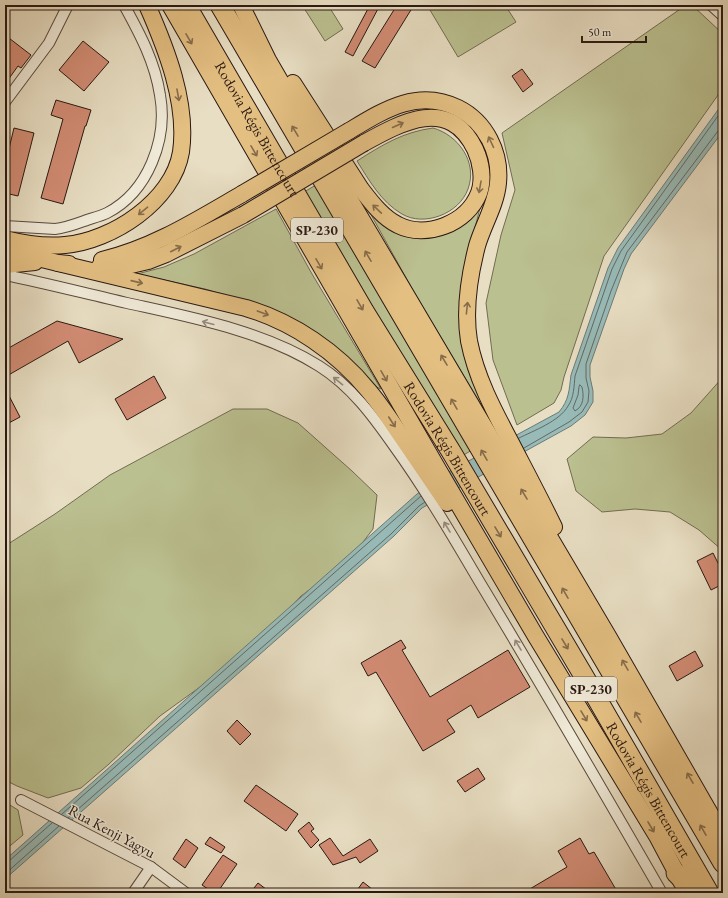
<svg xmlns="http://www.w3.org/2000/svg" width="728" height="898" viewBox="0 0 728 898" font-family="'EB Garamond',serif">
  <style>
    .green { fill: #bbc090; stroke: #726c51 }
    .water { fill: #98bbb8; stroke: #6c7a76 }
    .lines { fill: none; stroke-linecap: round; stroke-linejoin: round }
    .shore { stroke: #606a65; stroke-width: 1 }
    .building { fill: #d28c74; stroke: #291812 }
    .street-casing { stroke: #594a3e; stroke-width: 12 }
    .primary-casing { stroke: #291812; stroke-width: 18 }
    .highway-casing { stroke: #291812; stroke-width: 21 }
    .street { stroke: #f0ead8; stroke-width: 10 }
    .primary { stroke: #e4bf82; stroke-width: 16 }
    .highway { stroke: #e4bf82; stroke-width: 19 }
    .primary-bridge-casing { stroke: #291812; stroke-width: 18; stroke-linecap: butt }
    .primary-bridge { stroke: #e4bf82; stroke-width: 16 }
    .oneway { stroke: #866c4a }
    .oneway2 { stroke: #968c7f }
    .labels { text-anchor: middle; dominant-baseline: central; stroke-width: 3; stroke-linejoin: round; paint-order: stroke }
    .shield { fill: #f0ead8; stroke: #65574d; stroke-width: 1 }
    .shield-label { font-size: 14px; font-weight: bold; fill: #291812 }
    .street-label { font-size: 15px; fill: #291812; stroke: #f0ead8 }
  </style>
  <rect width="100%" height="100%" fill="#e8dec3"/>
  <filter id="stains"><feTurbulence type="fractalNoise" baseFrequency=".005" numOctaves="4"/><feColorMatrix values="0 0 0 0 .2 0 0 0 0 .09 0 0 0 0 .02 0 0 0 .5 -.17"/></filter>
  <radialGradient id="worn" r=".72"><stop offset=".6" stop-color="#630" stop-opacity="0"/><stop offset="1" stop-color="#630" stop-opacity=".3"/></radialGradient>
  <g class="green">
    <polygon points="302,5 328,5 343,29 325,41"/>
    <polygon points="427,5 505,5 516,22 458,57"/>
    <polygon points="686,5 692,5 723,34 723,88 604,256 564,377 561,390 554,403 517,425 493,360 486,303 501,235 515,190 502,133"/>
    <path d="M433,128C458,135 478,162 468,189C459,214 424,227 402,214C381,202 369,180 357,161C382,145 403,132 433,128Z"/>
    <polygon points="316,185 472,450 462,456 304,192"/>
    <path d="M481,204L463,275L460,309L472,372L490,420L415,294L369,211C374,216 379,223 385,227C408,244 447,241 468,221C473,216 477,209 481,204Z"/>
    <polygon points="276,209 312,274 381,389 372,385 239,299 205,289 137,274 164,267 194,254"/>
    <polygon points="723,377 723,551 699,530 670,512 635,509 602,512 576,491 567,459 593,437 626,438 662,434 691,413"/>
    <polygon points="233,409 267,409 298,423 352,471 377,495 373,529 353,555 328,576 301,596 278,621 200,687 160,716 109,764 81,788 48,798 17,786 5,780 5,546 55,514 110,475"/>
    <polygon points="5,802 18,810 23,835 5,850"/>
  </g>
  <path class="water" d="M723,103V131L631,254L624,269L590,365V377L593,391V402L585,415L571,426L422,508L394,536L5,879V860L417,494L450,471L559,412C569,400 569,391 571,375L608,268L618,248Z"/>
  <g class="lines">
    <g class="shore">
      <path d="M580,385L582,387C584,396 584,406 575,411L573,408L578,395L579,387Z"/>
      <path d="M519,438C533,431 560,421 568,406C574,398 574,386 575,376L612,269L621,251L723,109"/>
      <polyline points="524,448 569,422 582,412 588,402 589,391 586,378 586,364 611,291 627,252 718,131 723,129"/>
      <polyline points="62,814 421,496"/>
      <polyline points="68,818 391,534 419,506 425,502"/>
      <polyline points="5,862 9,861 52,823"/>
      <polyline points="5,874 59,826"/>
    </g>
  </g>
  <g class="building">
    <polygon points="370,5 380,5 353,56 345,52"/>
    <polygon points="397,5 414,5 375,68 362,61"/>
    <polygon points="5,35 31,55 21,68 18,66 5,84"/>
    <polygon points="83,41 109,62 84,91 59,70"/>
    <polygon points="522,69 533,84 523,92 512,76"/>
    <polygon points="56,100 91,110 86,126 85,126 63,204 41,198 63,119 51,115"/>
    <polygon points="14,128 34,133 18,196 5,193 5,165"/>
    <polygon points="57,321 123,339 79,363 68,341 5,377 5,350"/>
    <polygon points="154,376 166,398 127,420 115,399"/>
    <polygon points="5,388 20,417 5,425"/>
    <polygon points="713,553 723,573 723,584 711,590 697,561"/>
    <polygon points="401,640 406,648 402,650 430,697 508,650 530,687 478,718 471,705 447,720 455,732 423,751 376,672 368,676 361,663"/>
    <polygon points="695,651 703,666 677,681 669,666"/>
    <polygon points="237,720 251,734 240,745 227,731"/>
    <polygon points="478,768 485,779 465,792 457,781"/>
    <polygon points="256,785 298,814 286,831 244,801"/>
    <polygon points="309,822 314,829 311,831 319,840 311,848 298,831"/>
    <polygon points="210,837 225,847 221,853 205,844"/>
    <polygon points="330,838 343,856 370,839 378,851 360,863 356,857 333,865 319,845"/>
    <polygon points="580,838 589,854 594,852 618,893 523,893 567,867 558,851"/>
    <polygon points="186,839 198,848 185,868 173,859"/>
    <polygon points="223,855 237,864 217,893 214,893 202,885"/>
    <polygon points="363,882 377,893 355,893"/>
    <polygon points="258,883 271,893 250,893"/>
  </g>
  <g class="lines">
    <g class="street-casing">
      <g id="street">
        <polyline points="711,5 723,16"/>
        <polyline points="5,102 49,43 68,5"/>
        <path d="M5,226L55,229C66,228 76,224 87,220C93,218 101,216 107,213C148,192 168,139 160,95C155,62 140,34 124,5"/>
        <path d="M5,275C46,283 87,294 127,303C190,317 264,331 319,366C351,386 373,416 394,446C425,489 452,535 479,581C541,684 602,789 662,893"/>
        <polyline points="21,800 151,867 186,893"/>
        <polyline points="133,893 151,867"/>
      </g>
    </g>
    <g class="primary-casing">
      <g id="primary">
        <polyline points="170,5 439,471 535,635 657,836 682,883"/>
        <polyline points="241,5 268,60 308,129 608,636 723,836"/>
        <path d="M293,83L361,189C371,202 383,218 398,225C426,239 467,224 479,193C484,179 481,162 475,149C449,96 402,122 364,143"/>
        <path d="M349,131C384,110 418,88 458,108C486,122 501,153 498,183C496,205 483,225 477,246C469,277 464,310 469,341C476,377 493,409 510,441C525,470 540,498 554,527"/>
        <path d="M5,239C25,244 44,247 65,245C112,241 173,201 181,152C188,103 166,48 147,5"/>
        <polyline points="5,250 58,263 69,264"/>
        <path d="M102,260C153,248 197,220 242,194"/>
        <path d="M58,263L246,308C293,322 337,352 368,390C381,405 391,421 402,437C417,459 432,481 447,503"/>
        <polyline points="5,265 35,262"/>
        <polyline points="100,266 127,266 148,261 166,254 243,215"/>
      </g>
    </g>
    <g class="highway-casing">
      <g id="highway">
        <path id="s1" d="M186,5L364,311L452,453L585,678L709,893"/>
        <polyline points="220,5 723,863"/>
        <polyline points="676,873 696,893"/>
      </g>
    </g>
    <use href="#street" class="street"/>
    <use href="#primary" class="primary"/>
    <use href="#highway" class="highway"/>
    <g class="primary-bridge-casing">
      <g id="primary-bridge">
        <polyline points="242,194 349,131"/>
        <polyline points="243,215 364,143"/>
      </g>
    </g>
    <use href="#primary-bridge" class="primary-bridge"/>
  </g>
  <defs><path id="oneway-shaft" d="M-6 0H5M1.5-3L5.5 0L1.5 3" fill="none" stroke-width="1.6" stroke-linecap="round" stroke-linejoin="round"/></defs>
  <g class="oneway">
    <use href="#oneway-shaft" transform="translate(189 39) rotate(60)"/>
    <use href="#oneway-shaft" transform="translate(178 95) rotate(80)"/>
    <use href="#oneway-shaft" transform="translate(398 125) rotate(-24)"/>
    <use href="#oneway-shaft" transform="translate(295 131) rotate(-121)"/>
    <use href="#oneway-shaft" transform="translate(491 142) rotate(-115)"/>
    <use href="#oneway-shaft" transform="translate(254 151) rotate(60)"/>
    <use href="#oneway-shaft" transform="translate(480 187) rotate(100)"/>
    <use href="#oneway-shaft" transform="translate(377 209) rotate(-136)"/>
    <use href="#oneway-shaft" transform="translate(143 211) rotate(140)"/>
    <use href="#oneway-shaft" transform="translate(176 249) rotate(-27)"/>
    <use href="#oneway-shaft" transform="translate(368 256) rotate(-120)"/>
    <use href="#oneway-shaft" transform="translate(319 264) rotate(60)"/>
    <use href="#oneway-shaft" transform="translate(137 282) rotate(13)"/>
    <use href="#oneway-shaft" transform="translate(360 305) rotate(60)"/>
    <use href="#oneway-shaft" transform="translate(467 308) rotate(-84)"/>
    <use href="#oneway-shaft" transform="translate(263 313) rotate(20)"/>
    <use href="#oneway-shaft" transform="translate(444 360) rotate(-121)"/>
    <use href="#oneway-shaft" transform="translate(384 376) rotate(60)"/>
    <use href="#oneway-shaft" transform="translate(454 404) rotate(-120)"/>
    <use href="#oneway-shaft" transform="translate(392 422) rotate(57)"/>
    <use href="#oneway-shaft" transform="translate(484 455) rotate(-120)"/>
    <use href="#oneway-shaft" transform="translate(524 494) rotate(-121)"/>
    <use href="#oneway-shaft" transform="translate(498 532) rotate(59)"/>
    <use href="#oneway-shaft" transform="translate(565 593) rotate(-120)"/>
    <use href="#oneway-shaft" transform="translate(565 644) rotate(59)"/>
    <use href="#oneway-shaft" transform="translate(625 665) rotate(-120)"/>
    <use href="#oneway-shaft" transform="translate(584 716) rotate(59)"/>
    <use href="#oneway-shaft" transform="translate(638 717) rotate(-120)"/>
    <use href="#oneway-shaft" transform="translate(690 778) rotate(-120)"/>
    <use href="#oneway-shaft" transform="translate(651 827) rotate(59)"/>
    <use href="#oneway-shaft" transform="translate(703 830) rotate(-120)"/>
  </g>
  <g class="oneway2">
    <use href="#oneway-shaft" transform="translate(208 323) rotate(-165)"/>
    <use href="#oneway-shaft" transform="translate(338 381) rotate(-141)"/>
    <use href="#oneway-shaft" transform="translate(447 527) rotate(-121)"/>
    <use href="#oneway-shaft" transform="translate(518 645) rotate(-121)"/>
  </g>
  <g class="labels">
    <g class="shield">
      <rect x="291" y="218" width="52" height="24" rx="3"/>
      <rect x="565" y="677" width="52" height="24" rx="3"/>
    </g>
    <g class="shield-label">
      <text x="317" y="230">SP-230</text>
      <text x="591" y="689">SP-230</text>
    </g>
    <g class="street-label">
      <text stroke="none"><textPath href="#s1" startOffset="143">Rodovia Régis Bittencourt</textPath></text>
      <text stroke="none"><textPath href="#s1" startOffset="515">Rodovia Régis Bittencourt</textPath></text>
      <text stroke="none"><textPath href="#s1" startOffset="911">Rodovia Régis Bittencourt</textPath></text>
      <text transform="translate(112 831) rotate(28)">Rua Kenji Yagyu</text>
    </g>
  </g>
  <rect width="728" height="898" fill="none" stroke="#e8dec3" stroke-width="20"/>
  <rect x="6" y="6" width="716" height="886" fill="none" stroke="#291812" stroke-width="2"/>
  <rect x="10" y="10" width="708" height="878" fill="none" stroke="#291812"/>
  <path d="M582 36v6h64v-6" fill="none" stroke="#291812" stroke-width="2"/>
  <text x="588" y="36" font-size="12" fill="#291812" stroke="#f0ead8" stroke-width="3" paint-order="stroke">50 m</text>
  <rect width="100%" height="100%" filter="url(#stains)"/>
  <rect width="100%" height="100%" fill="url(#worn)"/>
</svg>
